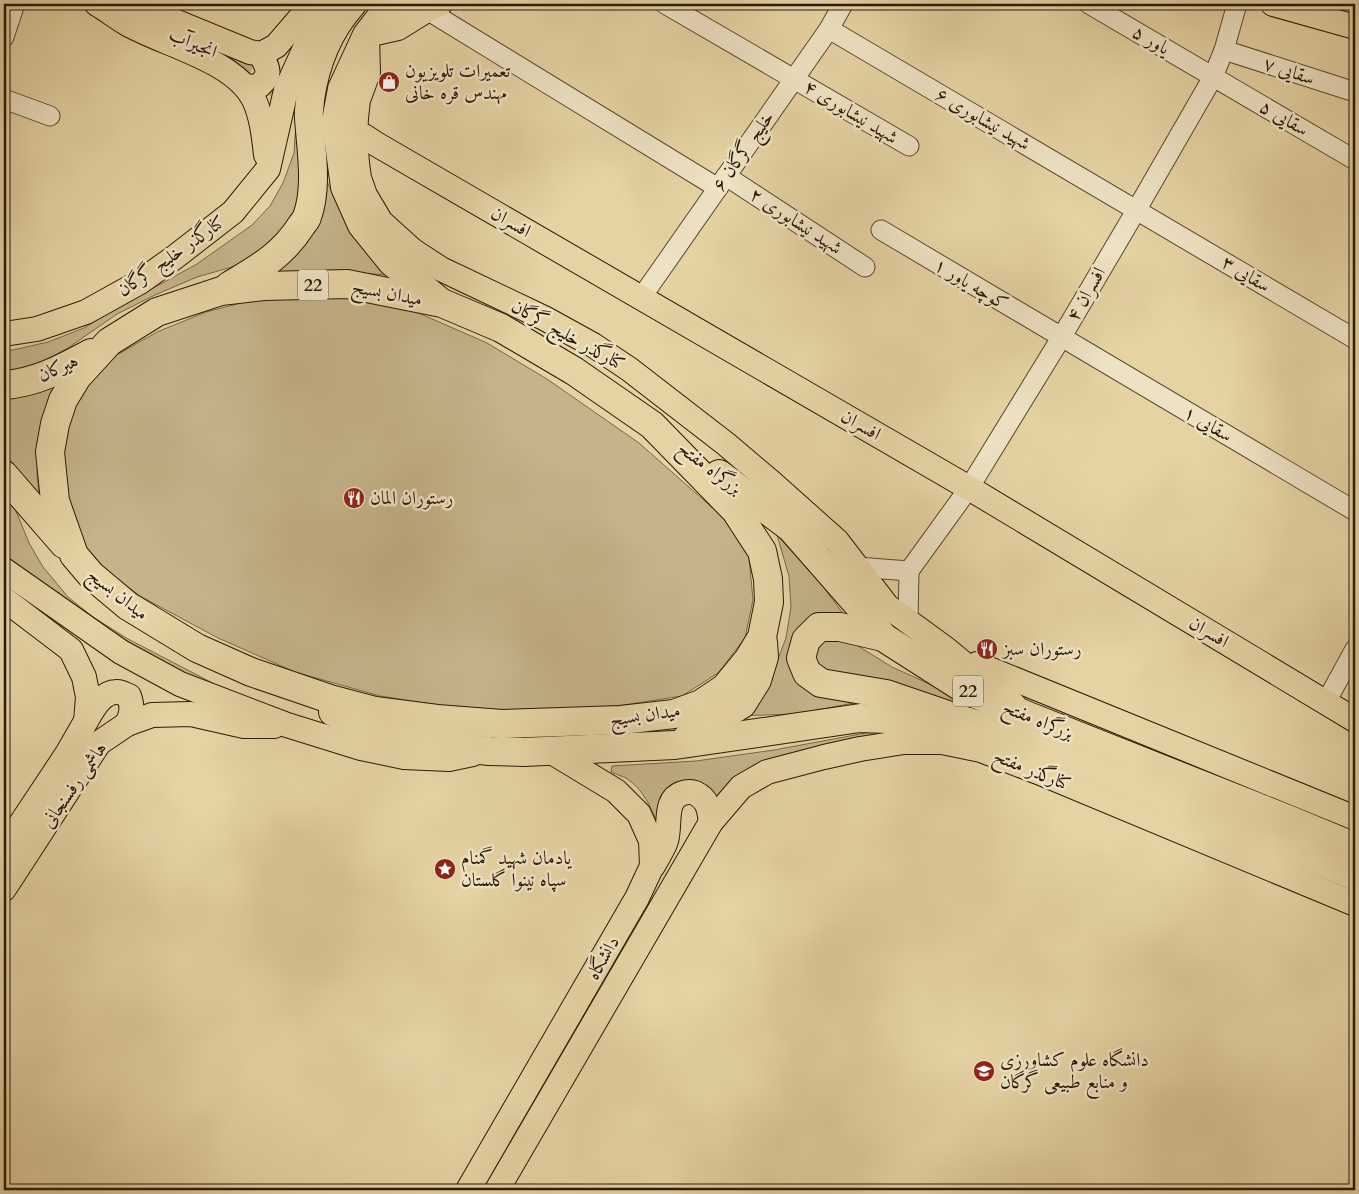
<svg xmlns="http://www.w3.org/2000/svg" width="1359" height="1194" viewBox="0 0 1359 1194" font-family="Cardo,Amiri,serif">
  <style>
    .green { fill: #c5b389; stroke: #786646 }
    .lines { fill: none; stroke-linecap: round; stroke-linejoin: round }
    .major-tunnel { stroke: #c0ae84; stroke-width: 24; stroke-dasharray: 24 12; stroke-linecap: butt }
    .minor-casing { stroke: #59482b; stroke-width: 21 }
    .major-casing { stroke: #2a1903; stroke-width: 26 }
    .highway-casing { stroke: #2a1903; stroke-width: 30 }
    .minor { stroke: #eee2c4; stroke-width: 19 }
    .major { stroke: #e5d3a4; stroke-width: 24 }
    .highway { stroke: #e5d3a4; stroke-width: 28 }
    .labels { text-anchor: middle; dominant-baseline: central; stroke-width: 5; stroke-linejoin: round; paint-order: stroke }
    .shield { fill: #eee2c4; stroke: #65553d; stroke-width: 1 }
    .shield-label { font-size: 18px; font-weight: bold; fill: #2a1903 }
    .street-label { font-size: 19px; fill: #2a1903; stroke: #eee2c4 }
    .poi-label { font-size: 19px; fill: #2a1903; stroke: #eee2c4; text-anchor: start }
  </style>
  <rect width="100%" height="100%" fill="#e5d3a4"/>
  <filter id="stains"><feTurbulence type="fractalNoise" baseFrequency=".004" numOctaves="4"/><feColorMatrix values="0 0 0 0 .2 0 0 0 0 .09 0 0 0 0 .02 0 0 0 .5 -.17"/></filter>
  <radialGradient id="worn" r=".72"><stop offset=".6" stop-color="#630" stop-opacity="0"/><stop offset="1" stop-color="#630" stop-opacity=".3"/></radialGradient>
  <g class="green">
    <polygon points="297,107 304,195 280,241 239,265 197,277 155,295 117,314 68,348 39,364 9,372 4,372 4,350 13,350 48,342 84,328 113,310 197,264 252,225 270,206 283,183 294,153"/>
    <polygon points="324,166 328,184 353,230 370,257 389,275 331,271 272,273"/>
    <polygon points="357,296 414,311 487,343 547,379 639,443 724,518 749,558 753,600 745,638 718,673 682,696 617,706 507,711 456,708 380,696 295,672 218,638 140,596 98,565 76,537 58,456 65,416 84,384 115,356 157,332 206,312 260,298"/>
    <polygon points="59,383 38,447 37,475 40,499 4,451 4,395"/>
    <polygon points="4,495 16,511 29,543 43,567 68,597 93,617 128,639 226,690 225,693 127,645 4,562"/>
    <polygon points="777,535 821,584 845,616 792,661 874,699 797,714 736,716 775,667 786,638 791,607 789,576"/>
    <polygon points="845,638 892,667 1055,741 963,705 877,681 815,669 812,649 819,640"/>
    <path d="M916,728L885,734L714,803L701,787L660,831C653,812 645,790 626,778C621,776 616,774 611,772L612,766L696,761L774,750L882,730Z"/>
  </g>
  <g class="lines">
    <polyline class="major-tunnel" points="230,59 352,129"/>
    <g class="minor-casing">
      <g id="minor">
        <polyline points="665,4 909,146"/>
        <polyline points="1089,4 1355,160"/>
        <polyline points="427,10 718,188"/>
        <polyline points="829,29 1355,339"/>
        <polyline points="4,37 15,4"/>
        <polyline points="1224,50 1355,92"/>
        <polyline points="4,99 50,116"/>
        <polyline points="726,176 865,267"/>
        <polyline points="881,230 1355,511"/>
        <polyline points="641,298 829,29 843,4"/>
        <polyline points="857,567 909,571"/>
        <polyline points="909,571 969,488 1061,338 1137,209 1213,77 1224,50 1237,4"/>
        <polyline points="908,621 909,571"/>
        <polyline points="1326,702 1355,649"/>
      </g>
    </g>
    <g class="major-casing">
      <g id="major">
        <path d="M97,4C107,10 116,17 126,23C163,45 237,60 255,102C262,118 264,137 266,155"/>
        <polyline points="133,4 250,52 261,54 276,46 301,17 320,4"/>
        <polyline points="440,4 427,10 398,28 367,35 368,73 358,100 356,118 355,137 357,163 359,178 365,195 381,222 412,250 441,269 544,318 593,345 629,369 726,444 772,483 837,541 887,606 946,649 1014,705"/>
        <polyline points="1273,4 1355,27"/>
        <path d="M246,87L259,86C272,74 268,69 261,54"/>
        <polyline points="364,136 376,144 969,488 1355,720"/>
        <polyline points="4,334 37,329 86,312 140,282 175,257 233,212 268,169 286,90 325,4"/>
        <polyline points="4,570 121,652 180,684 287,725 361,748 404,757 449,759 473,754"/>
        <polyline points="4,599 71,650 84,677 88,697 86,721 67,754 4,849"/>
        <polyline points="977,664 1355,818"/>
        <path d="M86,721C93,709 102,691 118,692C121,692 126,695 129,696C133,707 132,714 127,724"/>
        <path d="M653,866C657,858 663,850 666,841C671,825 663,799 683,793C688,792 690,791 695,793C708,799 709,809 711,822"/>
        <polyline points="4,889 99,743 127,724 152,715 191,714 244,726 274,726"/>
        <polyline points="468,1190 637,898 652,866 651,841 639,814 616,791 550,751"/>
        <polyline points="497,1190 711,822 741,787 767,772 824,757 860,749 904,742 942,742 981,750 1038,772 1355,904"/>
      </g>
    </g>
    <g class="highway-casing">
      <g id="highway">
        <polyline points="391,4 367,35 342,89 336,121 345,187 362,225 392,262 439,301"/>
        <polygon points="347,284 442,303 501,328 574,371 652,425 736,511 762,551 768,579 769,602 762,637 748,660 725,688 701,704 674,714 621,720 502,724 437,719 375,711 330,699 251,672 197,648 128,606 91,575 74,555 55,501 50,452 55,424 63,400 77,377 109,342 157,312 221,291 264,286"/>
        <path d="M229,286C257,269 282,256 301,226C303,223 306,220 307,217C318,187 311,149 309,118C308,112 310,106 310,100C315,64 328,31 352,4"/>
        <path d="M4,385C36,383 63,368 91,353"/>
        <polyline points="719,474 791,528 861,608 883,637 966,690 1028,716 1290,820 1355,847"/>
        <polyline points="4,475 64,544"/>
        <polyline points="883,637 840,627 819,627 806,640 801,658 807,673 821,683 886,694 968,722 1009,734 1355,876"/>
        <polyline points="333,712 378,734 423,743 489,751 524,752 675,745 860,718 968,722"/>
        <polyline points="687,738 704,728 742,704 757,680 764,657 763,642"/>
      </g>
    </g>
    <use href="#minor" class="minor"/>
    <use href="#major" class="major"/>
    <use href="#highway" class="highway"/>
  </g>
  <defs>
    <g id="shop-disc" transform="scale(1.125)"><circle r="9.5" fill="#8f2418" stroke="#eee2c4"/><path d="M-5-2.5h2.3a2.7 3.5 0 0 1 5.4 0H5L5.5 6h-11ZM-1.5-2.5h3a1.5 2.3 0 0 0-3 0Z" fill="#fff"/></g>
    <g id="restaurant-disc" transform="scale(1.125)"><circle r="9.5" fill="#8f2418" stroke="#eee2c4"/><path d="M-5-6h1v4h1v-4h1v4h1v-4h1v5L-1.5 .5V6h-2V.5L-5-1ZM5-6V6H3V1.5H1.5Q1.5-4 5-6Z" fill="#fff"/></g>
    <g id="sight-disc" transform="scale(1.125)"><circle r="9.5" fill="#8f2418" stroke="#eee2c4"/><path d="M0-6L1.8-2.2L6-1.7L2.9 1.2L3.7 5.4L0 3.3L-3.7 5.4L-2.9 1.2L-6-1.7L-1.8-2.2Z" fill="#fff"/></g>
    <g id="university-disc" transform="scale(1.125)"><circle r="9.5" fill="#8f2418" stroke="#eee2c4"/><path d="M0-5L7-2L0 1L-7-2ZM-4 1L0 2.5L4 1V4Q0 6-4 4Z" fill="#fff"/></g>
  </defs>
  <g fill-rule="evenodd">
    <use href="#shop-disc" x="389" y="82"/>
    <use href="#restaurant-disc" x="354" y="498"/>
    <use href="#restaurant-disc" x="987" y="649"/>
    <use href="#sight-disc" x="445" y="869"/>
    <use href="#university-disc" x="984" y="1071"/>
  </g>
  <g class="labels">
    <g class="shield">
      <rect x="298" y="269.5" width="30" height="31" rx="4"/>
      <rect x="953" y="675.5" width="30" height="31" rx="4"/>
    </g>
    <g class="shield-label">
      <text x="313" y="285">22</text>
      <text x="968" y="691">22</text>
    </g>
    <g class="street-label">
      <text transform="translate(1151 40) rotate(30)">یاور ۵</text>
      <text transform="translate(193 43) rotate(23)">انجیرآب</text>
      <text transform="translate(1289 71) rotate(18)">سقایی ۷</text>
      <text transform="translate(851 112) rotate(31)">شهید نیشابوری ۴</text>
      <text transform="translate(1284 118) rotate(30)">سقایی ۵</text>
      <text transform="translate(983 119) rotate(30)">شهید نیشابوری ۶</text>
      <text transform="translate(743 151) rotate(-55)">خلیج گرگان ۶</text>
      <text transform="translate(796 221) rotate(33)">شهید نیشابوری ۲</text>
      <text transform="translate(511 222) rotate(30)">افسران</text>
      <text transform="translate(171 256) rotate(-35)">کنارگذر خلیج گرگان</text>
      <text transform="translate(1246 274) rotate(31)">سقایی ۳</text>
      <text transform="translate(971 284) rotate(31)">کوچه یاور ۱</text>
      <text transform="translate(387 293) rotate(11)">میدان بسیج</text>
      <text transform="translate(1086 294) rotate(-60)">افسران ۴</text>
      <text transform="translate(568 335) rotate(29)">کنارگذر خلیج گرگان</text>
      <text transform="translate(58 368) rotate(-24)">هیرکان</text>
      <text transform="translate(1208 424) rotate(30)">سقایی ۱</text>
      <text transform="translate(861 425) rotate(30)">افسران</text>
      <text transform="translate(710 468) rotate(37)">بزرگراه مفتح</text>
      <text transform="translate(118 594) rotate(38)">میدان بسیج</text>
      <text transform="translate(1209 632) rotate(31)">افسران</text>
      <text transform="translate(645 715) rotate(-8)">میدان بسیج</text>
      <text transform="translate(1038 720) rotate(22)">بزرگراه مفتح</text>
      <text transform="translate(1032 770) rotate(22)">کنارگذر مفتح</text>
      <text transform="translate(74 785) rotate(-55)">هاشمی رفسنجانی</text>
      <text transform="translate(603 958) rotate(-60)">دانشگاه</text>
    </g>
    <g class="poi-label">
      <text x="405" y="71">تعمیرات تلویزیون<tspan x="405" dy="22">مهندس قره خانی</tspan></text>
      <text x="370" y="498">رستوران المان</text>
      <text x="1003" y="649">رستوران سبز</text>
      <text x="461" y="858">یادمان شهید گمنام<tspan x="461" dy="22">سپاه نینوا گلستان</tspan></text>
      <text x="1000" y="1060">دانشگاه علوم کشاورزی<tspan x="1000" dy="22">و منابع طبیعی گرگان</tspan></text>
    </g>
  </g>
  <rect width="1359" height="1194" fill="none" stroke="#e5d3a4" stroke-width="20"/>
  <rect x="5" y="5" width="1349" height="1184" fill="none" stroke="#2a1903" stroke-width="2.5"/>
  <rect x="10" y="10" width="1339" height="1174" fill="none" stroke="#2a1903"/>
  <rect width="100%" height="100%" filter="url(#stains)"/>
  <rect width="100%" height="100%" fill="url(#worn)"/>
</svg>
